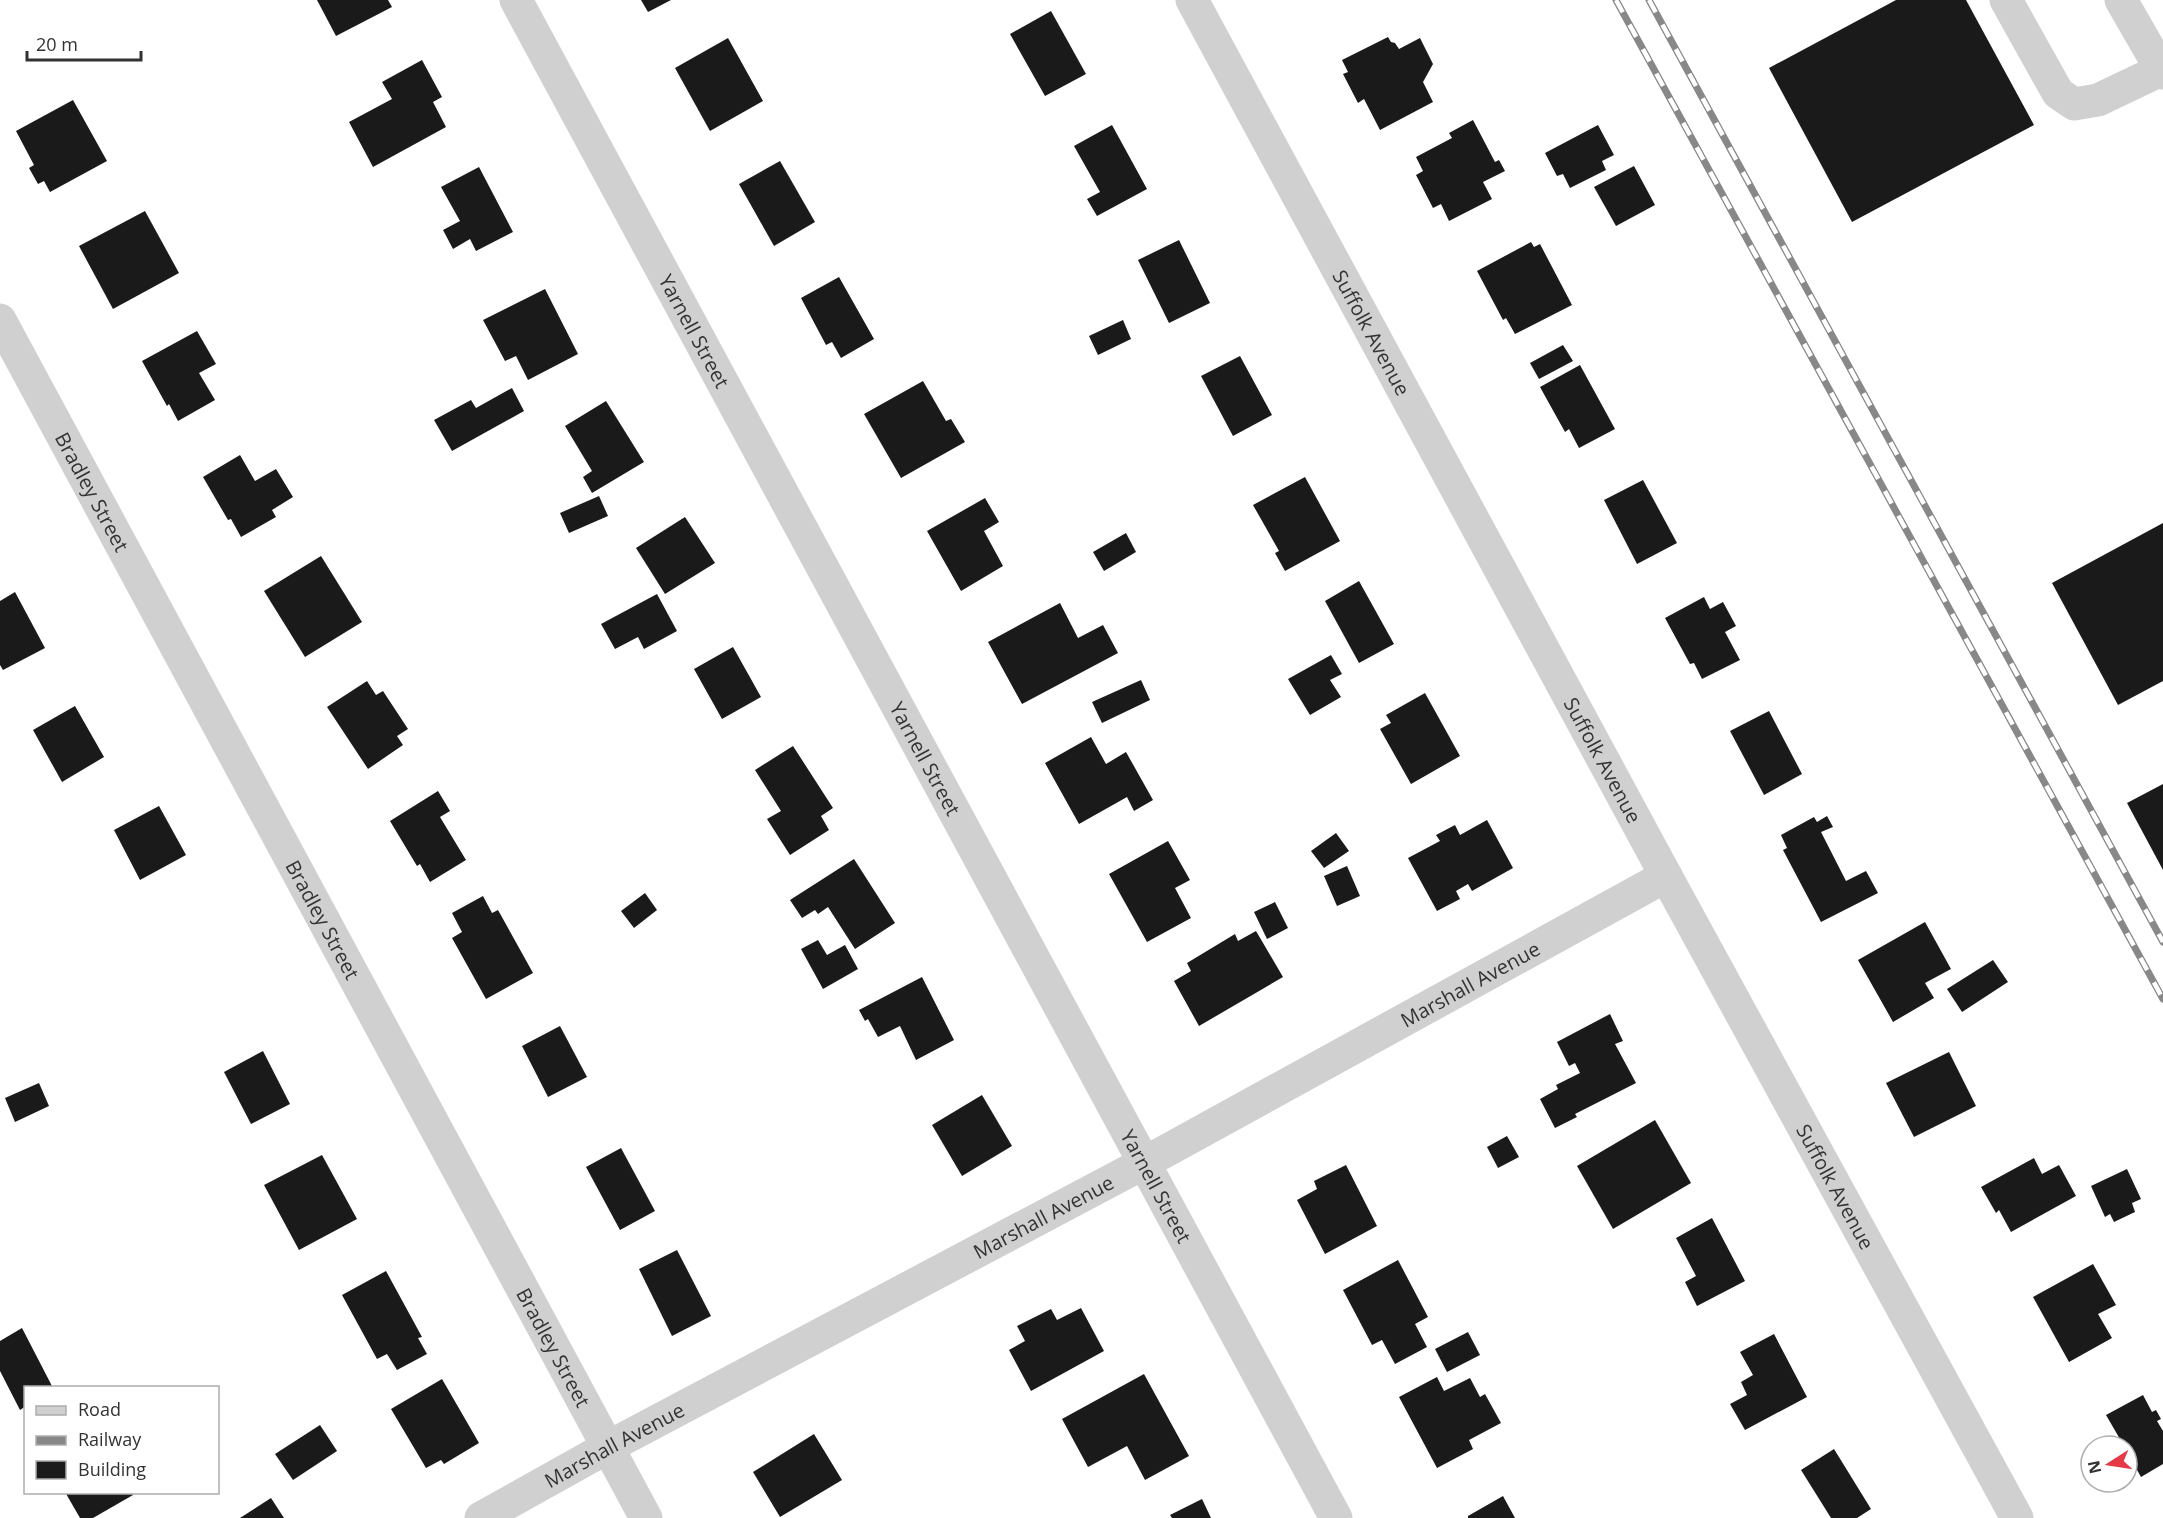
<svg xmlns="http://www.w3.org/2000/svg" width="2163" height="1518" viewBox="0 0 2163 1518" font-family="'Open Sans',sans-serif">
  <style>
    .building { fill: #1a1a1a }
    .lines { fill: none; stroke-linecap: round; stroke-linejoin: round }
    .minor { stroke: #d0d0d0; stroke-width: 33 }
    .rail-casing { stroke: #888; stroke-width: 7 }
    .rail { stroke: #fff; stroke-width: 4.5; stroke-dasharray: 14; stroke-linecap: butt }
    .labels { text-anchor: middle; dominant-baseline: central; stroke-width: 6; stroke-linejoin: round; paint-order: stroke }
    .street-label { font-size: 20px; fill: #333; stroke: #fff }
  </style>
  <rect width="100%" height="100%" fill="#fff"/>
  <g class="building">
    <polygon points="317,0 388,0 392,7 336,36"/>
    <polygon points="641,0 671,0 648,12"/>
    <polygon points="1896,0 1966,0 2034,125 1852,222 1769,68"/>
    <polygon points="1051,11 1086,74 1045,96 1010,34"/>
    <polygon points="1388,37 1391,42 1395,43 1399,49 1420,38 1433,64 1423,82 1433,102 1380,130 1364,99 1358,103 1343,74 1348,72 1342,60"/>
    <polygon points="728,38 763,101 710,131 675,68"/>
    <polygon points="422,60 442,97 433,102 446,127 373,167 349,122 392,99 382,82"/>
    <polygon points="73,100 107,161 50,192 44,181 38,184 29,168 34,165 16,131"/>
    <polygon points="1473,120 1495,162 1499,160 1505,171 1483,182 1492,199 1449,221 1441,204 1433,208 1416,175 1423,171 1416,157 1452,138 1449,133"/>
    <polygon points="1112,125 1147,189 1097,216 1087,199 1100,192 1074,146"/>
    <polygon points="1598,125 1614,155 1602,161 1606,170 1570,188 1563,174 1557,176 1545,153"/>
    <polygon points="780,161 815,222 774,246 739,184"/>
    <polygon points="1634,166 1655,205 1616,226 1594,187"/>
    <polygon points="479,167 513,232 476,251 470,239 453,249 443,230 460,221 441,187"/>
    <polygon points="145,211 179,273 113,309 79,246"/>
    <polygon points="1179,240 1210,303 1169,323 1138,260"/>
    <polygon points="1531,242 1534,247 1540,244 1572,305 1515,334 1506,318 1503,320 1477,271"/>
    <polygon points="839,277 874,339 841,358 832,342 826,345 801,298"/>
    <polygon points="545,289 578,354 528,380 516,356 505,361 483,320"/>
    <polygon points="1123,320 1131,339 1098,355 1089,336"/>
    <polygon points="197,331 216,364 199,373 215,400 178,421 169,404 167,406 142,361"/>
    <polygon points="1563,345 1573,361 1539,379 1530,363"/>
    <polygon points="1240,356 1272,415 1233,436 1201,376"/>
    <polygon points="1580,365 1615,429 1579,448 1569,429 1565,432 1540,387"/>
    <polygon points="923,381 946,421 951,419 965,442 901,478 864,414"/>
    <polygon points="512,388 524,411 452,451 434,420 471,400 476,408"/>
    <polygon points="606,401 644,462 592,493 583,477 592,471 565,426"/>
    <polygon points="240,455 255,481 276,469 293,497 272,510 276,517 241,537 231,519 228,520 203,477"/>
    <polygon points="1305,477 1340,541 1285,571 1275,553 1279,551 1253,505"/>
    <polygon points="1643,480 1677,543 1637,564 1604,500"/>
    <polygon points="599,496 608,516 569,533 560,513"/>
    <polygon points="985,498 999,522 984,531 1003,566 961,591 927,531"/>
    <polygon points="685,517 715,563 665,594 636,548"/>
    <polygon points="2163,523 2163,681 2118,705 2052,583"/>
    <polygon points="1126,533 1136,552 1104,571 1093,552"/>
    <polygon points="321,556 362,622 305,657 264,591"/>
    <polygon points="1359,581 1394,644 1359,663 1325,601"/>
    <polygon points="15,592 45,648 3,670 0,665 0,601"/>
    <polygon points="657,594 677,631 644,649 638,637 615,649 601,624"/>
    <polygon points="1704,597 1710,609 1723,602 1736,626 1725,632 1740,660 1702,679 1694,663 1690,664 1665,618"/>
    <polygon points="1060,603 1078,638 1103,625 1118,653 1022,704 988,642"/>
    <polygon points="733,647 761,697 722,719 694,669"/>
    <polygon points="1331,655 1342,674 1330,680 1341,697 1310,715 1288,679"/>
    <polygon points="1141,680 1150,700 1102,723 1092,702"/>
    <polygon points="367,681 376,695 383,691 408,729 397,736 403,745 368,769 327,707"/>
    <polygon points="1425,693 1460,756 1411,784 1380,729 1391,723 1386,715"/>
    <polygon points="75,706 104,757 62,782 33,730"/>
    <polygon points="1769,711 1802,774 1764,795 1730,731"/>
    <polygon points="1091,737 1106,764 1126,752 1153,800 1134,811 1127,797 1079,824 1045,763"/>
    <polygon points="793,746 833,808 821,816 829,830 790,855 767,819 781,811 755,770"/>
    <polygon points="2163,784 2163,870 2127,803"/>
    <polygon points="438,791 450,811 440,817 466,860 430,882 420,864 417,866 390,821"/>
    <polygon points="159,806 186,855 140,880 114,830"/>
    <polygon points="1827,816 1833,827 1821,832 1846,881 1866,871 1878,893 1821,922 1783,850 1787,848 1781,835 1814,817 1817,822"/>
    <polygon points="1487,820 1513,868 1472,891 1468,884 1456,891 1460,899 1437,911 1408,858 1440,841 1436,835 1455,825 1460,835"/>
    <polygon points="1336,833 1349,851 1324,868 1311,851"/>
    <polygon points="1168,841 1190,880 1175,888 1191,918 1147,942 1109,874"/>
    <polygon points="854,859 895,923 855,949 828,907 818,914 815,910 802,918 790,900"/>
    <polygon points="1347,866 1360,896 1337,906 1324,876"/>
    <polygon points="645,893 657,910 634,928 621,911"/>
    <polygon points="483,896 492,913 498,910 533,973 486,999 452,938 462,932 452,913"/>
    <polygon points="1275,902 1288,928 1267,939 1254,912"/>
    <polygon points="1925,922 1951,969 1925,983 1934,998 1893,1022 1858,960"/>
    <polygon points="1256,931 1283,977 1199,1026 1174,981 1191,971 1187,963 1235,934 1238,941"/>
    <polygon points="818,940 827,955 845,945 858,969 823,989 801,949"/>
    <polygon points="1993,960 2008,982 1962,1012 1947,989"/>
    <polygon points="922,977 954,1040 916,1060 900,1026 878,1037 868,1019 865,1021 859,1010"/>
    <polygon points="1610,1014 1623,1041 1615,1044 1636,1083 1575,1114 1577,1117 1555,1128 1540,1099 1558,1089 1556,1085 1580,1073 1575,1063 1569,1066 1557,1042"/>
    <polygon points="560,1026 587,1077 548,1097 522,1046"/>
    <polygon points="263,1051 290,1104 251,1124 224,1072"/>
    <polygon points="1949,1052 1976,1106 1914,1137 1886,1083"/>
    <polygon points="39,1083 49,1106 15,1122 5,1098"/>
    <polygon points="982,1095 1012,1146 962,1176 932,1125"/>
    <polygon points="1655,1120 1691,1183 1613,1229 1577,1166"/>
    <polygon points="1507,1136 1519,1157 1498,1168 1487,1147"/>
    <polygon points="621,1148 655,1211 620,1230 586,1167"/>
    <polygon points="322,1155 357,1219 299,1250 264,1185"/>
    <polygon points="2034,1158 2042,1174 2059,1165 2076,1196 2011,1232 1999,1210 1996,1213 1981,1187"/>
    <polygon points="1346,1165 1377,1226 1325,1254 1297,1200 1317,1189 1314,1181"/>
    <polygon points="2127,1169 2141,1199 2132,1203 2135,1212 2114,1222 2110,1214 2105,1217 2091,1186"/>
    <polygon points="1712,1218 1745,1281 1697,1306 1685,1282 1696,1276 1676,1238"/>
    <polygon points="677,1250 711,1316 672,1336 639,1269"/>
    <polygon points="1398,1260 1428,1317 1415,1324 1427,1347 1395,1364 1382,1340 1372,1345 1343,1290"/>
    <polygon points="2093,1264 2116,1305 2098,1314 2112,1338 2069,1362 2033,1297"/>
    <polygon points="386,1271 422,1337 418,1338 427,1354 397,1370 387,1354 377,1359 342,1295"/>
    <polygon points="1081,1308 1104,1351 1031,1391 1009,1350 1025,1341 1017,1326 1051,1309 1057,1320"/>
    <polygon points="22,1328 53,1388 26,1388 26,1406 20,1410 0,1371 0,1341"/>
    <polygon points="1468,1332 1480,1355 1447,1372 1435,1349"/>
    <polygon points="1774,1334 1807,1397 1745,1430 1730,1404 1747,1395 1741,1382 1753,1375 1740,1352"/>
    <polygon points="1144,1374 1189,1456 1145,1480 1127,1446 1088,1467 1062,1419"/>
    <polygon points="1437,1377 1444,1391 1470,1378 1480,1397 1485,1394 1501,1423 1469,1440 1473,1449 1437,1468 1399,1397"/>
    <polygon points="442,1379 479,1443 444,1464 441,1460 426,1468 391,1409"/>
    <polygon points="2143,1395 2152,1412 2156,1410 2161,1419 2157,1421 2163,1431 2163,1464 2141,1477 2127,1452 2127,1446 2124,1446 2106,1415"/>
    <polygon points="320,1425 337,1451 293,1480 275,1454"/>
    <polygon points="814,1434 842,1480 780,1517 753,1472"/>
    <polygon points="1834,1449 1871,1509 1857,1518 1831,1518 1801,1470"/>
    <polygon points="65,1492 132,1492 133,1495 93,1518 80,1518"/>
    <polygon points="1503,1496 1515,1518 1468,1518 1468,1516"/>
    <polygon points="271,1498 284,1518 240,1518"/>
    <polygon points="1202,1499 1211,1518 1172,1518 1170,1515"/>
  </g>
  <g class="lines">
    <g class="minor">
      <path id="s1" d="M516,0L1336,1518"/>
      <path id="s2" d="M1192,0L1666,876L2017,1518"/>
      <polyline points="2006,0 2058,93 2074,104 2098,100 2161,70"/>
      <polyline points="2121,0 2163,73"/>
      <path id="s3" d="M0,320L646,1518"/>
      <path id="s4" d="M481,1518L608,1447L1144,1163L1666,876"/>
    </g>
    <g class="rail-casing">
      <g id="rail">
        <polyline points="1616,0 2163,999"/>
        <polyline points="1649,0 2163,942"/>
      </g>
    </g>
    <use href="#rail" class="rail"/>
  </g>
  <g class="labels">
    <g class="street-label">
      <text stroke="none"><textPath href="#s1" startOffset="376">Yarnell Street</textPath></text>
      <text stroke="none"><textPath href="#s2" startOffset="378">Suffolk Avenue</textPath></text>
      <text stroke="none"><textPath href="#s3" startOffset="195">Bradley Street</textPath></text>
      <text stroke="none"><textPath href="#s1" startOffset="862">Yarnell Street</textPath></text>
      <text stroke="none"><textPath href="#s2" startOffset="864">Suffolk Avenue</textPath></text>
      <text stroke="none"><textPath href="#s3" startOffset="681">Bradley Street</textPath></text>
      <text stroke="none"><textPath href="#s4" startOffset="1124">Marshall Avenue</textPath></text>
      <text stroke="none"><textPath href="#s2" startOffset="1350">Suffolk Avenue</textPath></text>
      <text stroke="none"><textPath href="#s1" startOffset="1348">Yarnell Street</textPath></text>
      <text stroke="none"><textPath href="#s4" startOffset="638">Marshall Avenue</textPath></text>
      <text stroke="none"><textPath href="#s3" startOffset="1167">Bradley Street</textPath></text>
      <text stroke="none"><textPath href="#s4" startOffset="152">Marshall Avenue</textPath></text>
    </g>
  </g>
  <rect x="24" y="1386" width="195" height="108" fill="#ffffff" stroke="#adadad" stroke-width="1.5"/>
  <rect x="36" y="1406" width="30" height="9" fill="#d0d0d0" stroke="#adadad" stroke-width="1.5"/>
  <text x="78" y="1416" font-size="18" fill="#333333">Road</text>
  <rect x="36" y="1436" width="30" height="9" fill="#888888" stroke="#adadad" stroke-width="1.5"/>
  <text x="78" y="1446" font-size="18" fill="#333333">Railway</text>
  <rect x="36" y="1461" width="30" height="18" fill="#1a1a1a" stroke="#adadad" stroke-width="1.5"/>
  <text x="78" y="1476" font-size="18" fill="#333333">Building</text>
  <g transform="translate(2109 1464) rotate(258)"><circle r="28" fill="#ffffff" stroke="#adadad" stroke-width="1.5"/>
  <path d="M0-4.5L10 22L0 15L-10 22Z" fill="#e63946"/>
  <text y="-9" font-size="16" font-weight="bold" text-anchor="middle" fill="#333333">N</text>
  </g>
  <path d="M27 51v9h114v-9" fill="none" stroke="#333333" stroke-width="3"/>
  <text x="36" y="51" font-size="18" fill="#333333" stroke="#ffffff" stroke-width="4.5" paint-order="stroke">20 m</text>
</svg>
